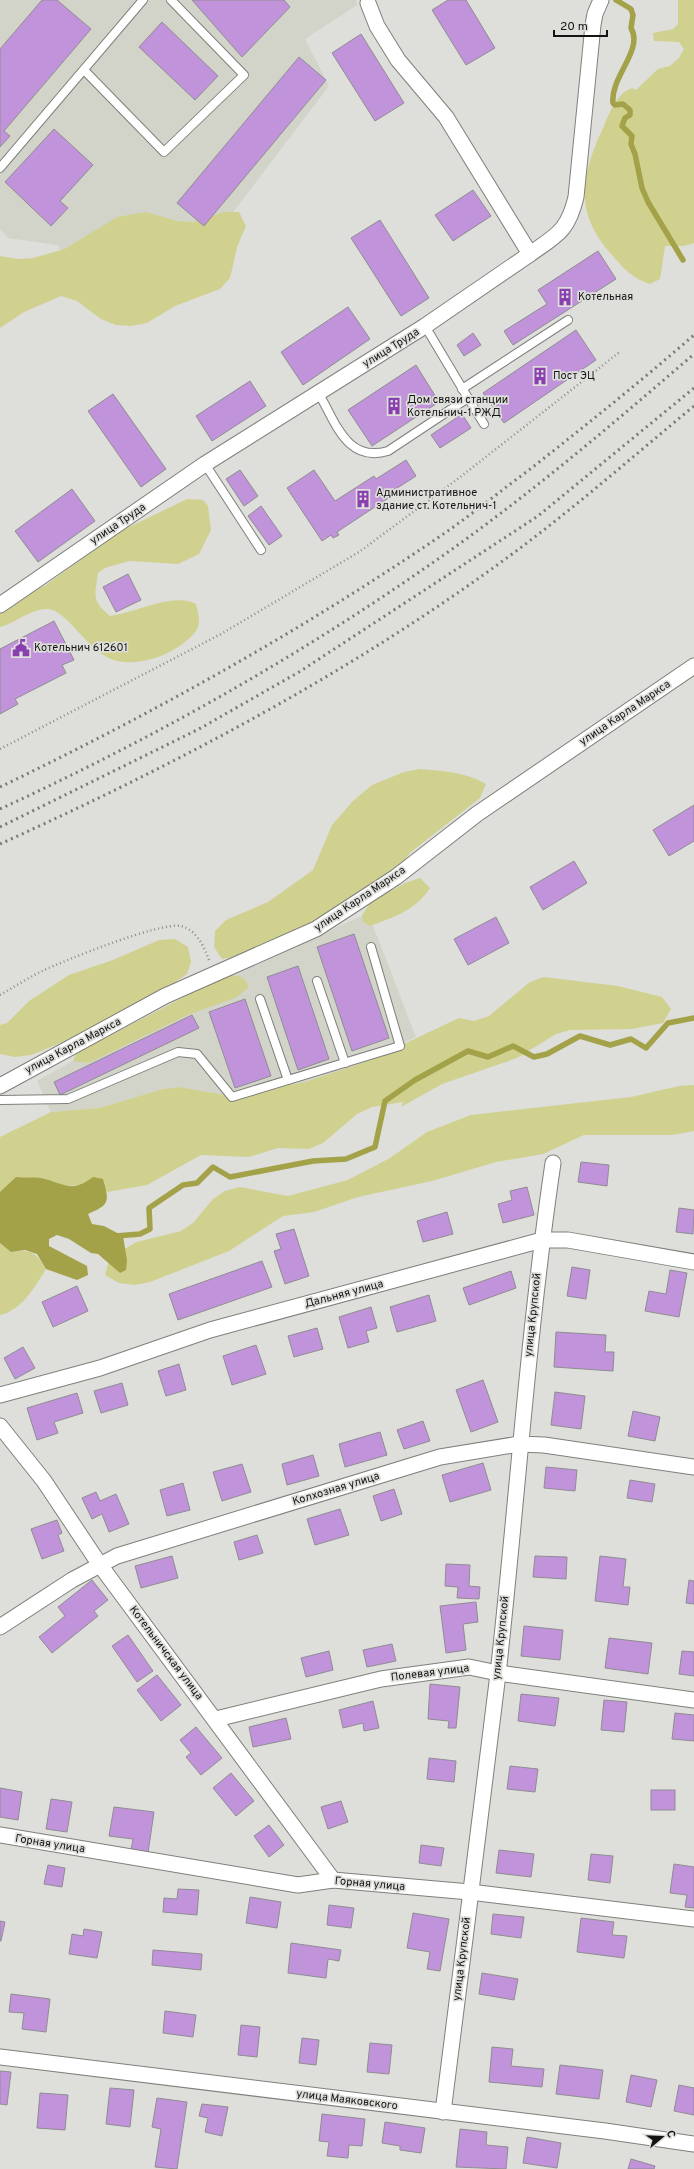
<svg xmlns="http://www.w3.org/2000/svg" width="694" height="2169" viewBox="0 0 694 2169" font-family="Overpass,sans-serif">
  <style>
    .built { fill: #d3d4c9 }
    .green { fill: #d0d18f }
    .water { fill: #a3a248 }
    .lines { fill: none; stroke-linecap: round; stroke-linejoin: round }
    .stream { stroke: #a3a248; stroke-width: 5.5 }
    .building { fill: #c093db; stroke: #8f8d91 }
    .service-casing { stroke: #7f7f7c; stroke-width: 10 }
    .minor-casing { stroke: #7f7f7c; stroke-width: 17 }
    .path { stroke: #8c8c89; stroke-width: 2.5; stroke-dasharray: 1 3; stroke-linecap: butt }
    .service { stroke: #fff; stroke-width: 8 }
    .minor { stroke: #fff; stroke-width: 15 }
    .rail { stroke: #7a7a77; stroke-width: 3; stroke-dasharray: 2 4; stroke-linecap: butt }
    .labels { text-anchor: middle; dominant-baseline: central; stroke-width: 3.5; stroke-linejoin: round; paint-order: stroke }
    .poi-label { font-size: 11px; fill: #141413; stroke: #dededa; text-anchor: start }
    .street-label { font-size: 11px; fill: #141413; stroke: #dededa }
  </style>
  <rect width="100%" height="100%" fill="#dededa"/>
  <g class="built">
    <polygon points="0,0 356,0 357,5 305,39 329,86 215,236 102,306 57,245 8,238 0,229"/>
    <polygon points="368,913 416,1037 368,1061 305,1082 242,1094 225,1095 179,1087 163,1089 99,1108 51,1112 37,1081 179,1001"/>
  </g>
  <g class="green">
    <path d="M678,0H694V243L684,246H665L660,279L650,284C633,279 623,268 612,255C573,212 581,175 604,126C610,112 616,94 632,88L636,90L658,69L670,66L679,58L684,49L679,42L654,41L653,33L673,29L678,24Z"/>
    <polygon points="146,212 177,221 194,222 224,212 239,212 246,226 237,247 230,278 220,289 175,306 147,323 131,326 116,325 101,319 77,301 61,296 24,312 0,328 0,256 18,259 33,258 65,249 117,217"/>
    <path d="M187,499L203,500L208,506L211,530L199,554L178,564L129,561L105,568L98,573C95,597 91,600 110,616C136,613 173,592 196,604C201,622 201,629 186,641C173,652 159,658 142,661C106,668 92,646 69,622C64,617 56,610 49,609C31,608 16,623 0,627V609L3,607L46,585L119,532Z"/>
    <path d="M420,769C443,771 466,772 486,784L480,798L411,852L391,876L311,925L238,956L222,959L214,947L215,931L226,920L268,902L313,870L332,825L353,801L372,785L404,772Z"/>
    <path d="M420,878L430,888C416,910 394,917 370,926L363,922L362,915L371,902L405,883Z"/>
    <polygon points="175,939 188,947 191,962 187,974 122,1018 31,1055 15,1057 0,1054 0,1025 7,1023 29,1001 69,975 113,960 159,940"/>
    <path d="M231,975C241,976 245,978 249,987L235,998L190,1014L95,1060L88,1063L73,1061L76,1054L82,1050L217,980Z"/>
    <polygon points="544,977 618,986 662,997 671,1009 663,1023 632,1029 570,1030 556,1034 517,1058 442,1084 401,1107 403,1102 372,1107 357,1114 323,1143 309,1149 278,1148 249,1157 201,1155 147,1185 107,1192 103,1179 83,1185 67,1186 40,1178 0,1192 0,1137 51,1112 99,1108 163,1089 179,1087 225,1095 242,1094 305,1082 368,1061 459,1018 474,1021 489,1016 530,982"/>
    <polygon points="694,1085 694,1131 672,1135 584,1135 543,1154 496,1162 432,1181 358,1197 314,1212 283,1216 229,1251 150,1282 134,1285 119,1283 105,1275 110,1257 137,1242 181,1231 193,1223 213,1199 225,1191 240,1187 288,1196 348,1180 390,1158 427,1132 471,1115 631,1097 679,1086"/>
    <path d="M0,1243L11,1252C32,1249 35,1252 46,1269C35,1287 22,1310 0,1315Z"/>
  </g>
  <path class="water" d="M16,1177C24,1178 33,1177 41,1178C64,1183 71,1194 93,1177L103,1179C110,1202 109,1205 88,1214L92,1224L104,1226L123,1236L127,1260L126,1270L120,1273L98,1254L91,1253L69,1239L57,1235L49,1239V1246L87,1266L88,1275L77,1280L46,1269L37,1254L25,1250L11,1252L0,1243V1192Z"/>
  <g class="lines">
    <g class="stream">
      <path d="M616,0L631,9L633,15L631,28C644,50 610,77 613,103L615,105L623,104L630,110V115L625,118L622,126L632,136L631,144L635,154L642,188L648,202L683,260"/>
      <polyline points="116,1236 140,1234 150,1229 149,1208 183,1185 197,1183 213,1167 230,1177 313,1161 346,1159 375,1147 385,1101 415,1080 468,1051 488,1057 513,1046 534,1057 547,1054 580,1036 610,1045 631,1039 646,1048 668,1023 694,1018"/>
    </g>
  </g>
  <g class="building">
    <polygon points="42,0 57,0 91,29 4,131 10,136 0,147 0,49"/>
    <polygon points="192,0 284,0 290,7 242,57"/>
    <polygon points="448,0 466,0 495,48 466,65 432,10"/>
    <polygon points="162,22 218,76 195,100 139,47"/>
    <polygon points="361,34 404,103 375,121 332,53"/>
    <polygon points="299,57 326,80 204,226 177,203"/>
    <polygon points="54,129 93,165 60,201 68,208 51,226 5,182"/>
    <polygon points="473,190 491,216 453,241 435,215"/>
    <polygon points="380,220 429,298 401,316 351,238"/>
    <polygon points="598,251 616,279 513,345 504,331 547,304 538,290"/>
    <polygon points="348,307 370,339 303,385 281,352"/>
    <polygon points="576,330 596,360 504,423 483,393"/>
    <polygon points="473,333 481,345 464,356 457,345"/>
    <polygon points="416,365 439,402 372,446 348,410"/>
    <polygon points="250,381 266,406 212,441 196,416"/>
    <polygon points="113,394 166,469 141,487 88,411"/>
    <polygon points="462,414 471,428 440,448 431,435"/>
    <polygon points="406,460 416,476 388,494 390,497 337,532 339,535 333,538 331,535 322,541 287,488 314,470 335,501 374,476 376,479"/>
    <polygon points="240,470 258,496 244,506 226,479"/>
    <polygon points="72,489 95,521 38,562 15,531"/>
    <polygon points="261,506 282,536 269,545 248,516"/>
    <polygon points="128,574 141,600 116,612 103,587"/>
    <polygon points="54,621 74,660 62,665 66,673 15,699 18,704 0,714 0,649"/>
    <polygon points="694,805 694,841 669,856 653,830"/>
    <polygon points="574,861 587,883 543,910 530,887"/>
    <polygon points="496,917 509,943 468,965 454,939"/>
    <polygon points="354,934 389,1038 352,1051 317,947"/>
    <polygon points="298,966 329,1059 298,1070 267,977"/>
    <polygon points="245,999 271,1076 235,1088 209,1012"/>
    <polygon points="192,1015 199,1028 60,1095 54,1082"/>
    <polygon points="581,1162 609,1165 607,1186 578,1182"/>
    <polygon points="527,1187 534,1215 503,1223 498,1204 512,1200 510,1191"/>
    <polygon points="679,1208 694,1210 693,1234 676,1232"/>
    <polygon points="447,1212 453,1234 423,1242 417,1221"/>
    <polygon points="294,1229 309,1276 285,1284 274,1251 281,1249 276,1234"/>
    <polygon points="262,1261 272,1287 178,1320 169,1294"/>
    <polygon points="572,1267 590,1270 586,1299 567,1296"/>
    <polygon points="670,1270 687,1273 679,1317 645,1311 649,1291 666,1294"/>
    <polygon points="511,1271 516,1288 469,1305 463,1288"/>
    <polygon points="77,1286 88,1311 53,1327 42,1302"/>
    <polygon points="429,1295 436,1321 397,1332 390,1307"/>
    <polygon points="371,1307 377,1328 366,1331 369,1342 348,1348 339,1317"/>
    <polygon points="317,1328 323,1349 294,1357 288,1336"/>
    <polygon points="556,1332 606,1335 605,1352 614,1352 613,1371 554,1367"/>
    <polygon points="256,1345 266,1374 232,1385 223,1356"/>
    <polygon points="23,1347 35,1368 15,1379 4,1358"/>
    <polygon points="179,1364 186,1390 166,1396 158,1371"/>
    <polygon points="483,1380 498,1422 471,1432 456,1390"/>
    <polygon points="122,1383 128,1405 101,1413 94,1391"/>
    <polygon points="555,1392 585,1396 581,1429 551,1425"/>
    <polygon points="77,1393 83,1413 54,1422 58,1433 37,1440 27,1408"/>
    <polygon points="633,1411 660,1417 655,1441 628,1436"/>
    <polygon points="423,1421 430,1441 404,1449 397,1430"/>
    <polygon points="380,1432 387,1455 345,1467 339,1444"/>
    <polygon points="313,1455 319,1476 287,1485 282,1464"/>
    <polygon points="483,1463 491,1490 450,1502 442,1475"/>
    <polygon points="242,1464 251,1492 222,1501 213,1472"/>
    <polygon points="546,1467 577,1470 575,1491 544,1488"/>
    <polygon points="630,1480 655,1484 652,1502 627,1498"/>
    <polygon points="183,1483 190,1510 167,1516 160,1490"/>
    <polygon points="394,1489 402,1514 381,1521 373,1496"/>
    <polygon points="96,1492 100,1501 116,1494 129,1524 109,1532 102,1514 92,1519 82,1498"/>
    <polygon points="340,1509 349,1535 315,1545 307,1519"/>
    <polygon points="57,1520 62,1533 58,1535 64,1551 42,1559 31,1529"/>
    <polygon points="257,1535 263,1553 239,1560 234,1542"/>
    <polygon points="172,1556 178,1578 141,1588 135,1566"/>
    <polygon points="535,1556 567,1557 566,1579 533,1577"/>
    <polygon points="600,1556 626,1559 623,1587 630,1587 628,1605 595,1601"/>
    <polygon points="446,1564 470,1565 469,1586 480,1587 479,1599 457,1598 458,1587 445,1586"/>
    <polygon points="92,1580 108,1600 94,1611 98,1616 52,1653 39,1637 65,1616 58,1607"/>
    <polygon points="689,1580 694,1581 694,1604 686,1603"/>
    <polygon points="476,1602 478,1622 463,1624 466,1650 446,1653 440,1606"/>
    <polygon points="524,1626 563,1630 560,1660 521,1656"/>
    <polygon points="128,1635 153,1671 137,1682 112,1646"/>
    <polygon points="609,1638 652,1643 648,1674 605,1668"/>
    <polygon points="392,1644 396,1661 367,1667 363,1650"/>
    <polygon points="329,1651 333,1670 306,1677 301,1658"/>
    <polygon points="682,1651 694,1652 694,1676 679,1674"/>
    <polygon points="157,1675 181,1705 161,1721 137,1690"/>
    <polygon points="430,1684 460,1687 456,1728 448,1728 449,1721 428,1719"/>
    <polygon points="521,1694 559,1698 555,1726 518,1721"/>
    <polygon points="604,1700 627,1702 624,1732 601,1730"/>
    <polygon points="373,1701 379,1728 364,1731 363,1723 343,1728 339,1710"/>
    <polygon points="675,1713 694,1715 694,1741 672,1739"/>
    <polygon points="286,1718 291,1739 253,1747 249,1727"/>
    <polygon points="196,1727 222,1758 201,1775 186,1757 191,1753 180,1740"/>
    <polygon points="429,1758 456,1761 454,1782 427,1779"/>
    <polygon points="510,1766 538,1769 535,1792 507,1789"/>
    <polygon points="231,1773 254,1801 236,1816 213,1788"/>
    <polygon points="0,1788 22,1792 18,1820 0,1817"/>
    <rect x="651" y="1790" width="24" height="20"/>
    <polygon points="51,1799 72,1802 67,1832 46,1829"/>
    <polygon points="341,1801 348,1822 328,1829 321,1807"/>
    <polygon points="114,1807 154,1812 148,1853 131,1850 133,1839 109,1836"/>
    <polygon points="269,1825 284,1845 269,1857 254,1836"/>
    <polygon points="421,1845 444,1848 441,1866 419,1863"/>
    <polygon points="499,1850 534,1854 531,1877 496,1873"/>
    <polygon points="591,1854 613,1856 610,1883 588,1880"/>
    <polygon points="674,1864 694,1867 694,1908 685,1907 687,1895 670,1893"/>
    <polygon points="48,1865 65,1868 62,1887 44,1884"/>
    <polygon points="178,1889 199,1890 197,1915 163,1912 164,1898 177,1899"/>
    <polygon points="250,1897 281,1902 277,1928 246,1923"/>
    <polygon points="329,1905 354,1908 351,1928 327,1925"/>
    <polygon points="413,1913 449,1919 440,1971 427,1969 430,1952 407,1948"/>
    <polygon points="493,1914 524,1917 521,1938 491,1934"/>
    <polygon points="581,1918 614,1922 612,1935 627,1936 624,1958 577,1952"/>
    <polygon points="0,1921 5,1922 1,1941 0,1941"/>
    <polygon points="84,1929 102,1932 97,1958 69,1954 72,1934 83,1936"/>
    <polygon points="291,1943 341,1950 339,1961 328,1959 326,1978 288,1973"/>
    <polygon points="153,1950 202,1954 201,1970 152,1965"/>
    <polygon points="482,1973 518,1979 514,2000 479,1994"/>
    <polygon points="11,1994 50,1999 46,2032 22,2029 24,2013 9,2012"/>
    <polygon points="165,2011 196,2015 193,2037 163,2033"/>
    <polygon points="241,2025 260,2027 257,2057 238,2055"/>
    <polygon points="302,2038 319,2040 316,2065 299,2063"/>
    <polygon points="370,2043 392,2045 389,2074 367,2072"/>
    <polygon points="492,2047 513,2049 511,2066 544,2069 542,2087 489,2082"/>
    <polygon points="560,2065 603,2070 599,2099 556,2094"/>
    <polygon points="0,2071 11,2072 7,2105 0,2104"/>
    <polygon points="631,2075 657,2080 651,2107 626,2102"/>
    <polygon points="679,2085 694,2088 694,2115 674,2111"/>
    <polygon points="110,2088 134,2090 130,2127 106,2124"/>
    <polygon points="40,2093 68,2095 65,2130 37,2128"/>
    <polygon points="157,2098 187,2102 177,2169 155,2167 161,2129 152,2127"/>
    <polygon points="202,2104 228,2107 222,2136 205,2132 208,2118 199,2116"/>
    <polygon points="322,2114 365,2119 362,2146 349,2145 348,2158 327,2156 329,2142 319,2141"/>
    <polygon points="385,2122 425,2128 421,2153 400,2150 400,2146 382,2143"/>
    <polygon points="460,2129 487,2132 486,2145 508,2147 506,2169 456,2167"/>
    <polygon points="527,2137 561,2143 557,2168 523,2163"/>
    <polygon points="631,2159 655,2166 654,2169 628,2169"/>
  </g>
  <g class="lines">
    <g class="service-casing">
      <g id="service">
        <polyline points="84,70 164,152 244,75 171,0"/>
        <polyline points="0,168 143,0"/>
        <polyline points="462,389 568,320"/>
        <path d="M319,394C336,423 347,463 388,451L468,398L425,326"/>
        <polyline points="468,398 484,424"/>
        <polyline points="205,464 261,550"/>
        <polyline points="317,981 345,1063"/>
        <polyline points="260,999 288,1080"/>
        <polyline points="0,1100 68,1099 178,1052 197,1054 232,1097 400,1046 371,947"/>
      </g>
    </g>
    <g class="minor-casing">
      <g id="minor">
        <path d="M530,254C557,235 568,231 576,197L593,25L595,14L601,0"/>
        <polyline points="0,605 205,464 425,326 530,254 446,117 398,60 377,26 368,3"/>
        <polyline points="0,1086 165,996 316,929 396,877 477,814 694,666"/>
        <polyline points="0,1395 100,1368 210,1330 542,1240 568,1240 694,1262"/>
        <polyline points="0,1426 44,1481 100,1565 333,1880"/>
        <polyline points="0,1627 72,1580 117,1556 440,1457 519,1444 544,1445 694,1467"/>
        <polyline points="216,1719 381,1679 469,1667 498,1673 694,1700"/>
        <polyline points="0,1835 298,1885 333,1880 470,1892 694,1919"/>
        <polyline points="0,2057 605,2131 694,2144"/>
        <path d="M443,2112C461,1966 481,1820 498,1674C517,1503 528,1332 553,1163"/>
      </g>
    </g>
    <g class="path">
      <polyline points="0,749 221,634 359,552 459,478 621,351"/>
      <path d="M0,995C14,987 28,978 42,971C66,960 159,922 181,926C197,930 204,947 209,960"/>
    </g>
    <use href="#service" class="service"/>
    <use href="#minor" class="minor"/>
    <g class="rail">
      <path d="M0,787C152,714 299,632 439,537C470,516 499,492 529,470C585,426 640,382 694,335"/>
      <path d="M0,809C148,741 291,661 425,568C520,503 607,429 694,354"/>
      <polyline points="0,827 199,729 299,672 538,516 694,388"/>
      <path d="M0,844C175,765 348,674 504,560C570,512 631,458 694,406"/>
    </g>
  </g>
  <defs>
    <g id="building-bare" transform="scale(1.38)"><path d="M-4-6H4V6H1V3H-1V6H-4ZM-2.5-4.3h1.7v1.8h-1.7ZM.8-4.3h1.7v1.8H.8ZM-2.5-1h1.7V.8h-1.7ZM.8-1h1.7V.8H.8Z" fill="#8a3fb1" stroke="#dededa" stroke-width="2.5" paint-order="stroke"/></g>
    <g id="civic-bare" transform="scale(1.38)"><path d="M-.6-6.5H3V-4.5H.6V-3L4-1V1h2V6H-6V1h2V-1L-.6-3ZM-1.2 2.5V6h2.4V2.5Z" fill="#8a3fb1" stroke="#dededa" stroke-width="2.5" paint-order="stroke"/></g>
  </defs>
  <g fill-rule="evenodd">
    <use href="#building-bare" x="565" y="297"/>
    <use href="#building-bare" x="540" y="376"/>
    <use href="#building-bare" x="394" y="406"/>
    <use href="#building-bare" x="363" y="499"/>
    <use href="#civic-bare" x="21" y="648"/>
  </g>
  <g class="labels">
    <g class="poi-label">
      <text x="578" y="297">Котельная</text>
      <text x="553" y="376">Пост ЭЦ</text>
      <text x="407" y="400">Дом связи станции<tspan x="407" dy="13">Котельнич-1 РЖД</tspan></text>
      <text x="376" y="493">Административное<tspan x="376" dy="13">здание ст. Котельнич-1</tspan></text>
      <text x="34" y="648">Котельнич 612601</text>
    </g>
    <g class="street-label">
      <text transform="translate(391 348) rotate(-32)">улица Труда</text>
      <text transform="translate(118 524) rotate(-34)">улица Труда</text>
      <text transform="translate(625 713) rotate(-34)">улица Карла Маркса</text>
      <text transform="translate(360 899) rotate(-34)">улица Карла Маркса</text>
      <text transform="translate(73 1046) rotate(-28)">улица Карла Маркса</text>
      <text transform="translate(344 1294) rotate(-15)">Дальняя улица</text>
      <text transform="translate(533 1315) rotate(-84)">улица Крупской</text>
      <text transform="translate(336 1489) rotate(-17)">Колхозная улица</text>
      <text transform="translate(501 1638) rotate(-84)">улица Крупской</text>
      <text transform="translate(166 1653) rotate(53)">Котельничская улица</text>
      <text transform="translate(430 1673) rotate(-7)">Полевая улица</text>
      <text transform="translate(50 1844) rotate(9)">Горная улица</text>
      <text transform="translate(370 1884) rotate(5)">Горная улица</text>
      <text transform="translate(462 1959) rotate(-83)">улица Крупской</text>
      <text transform="translate(347 2100) rotate(7)">улица Маяковского</text>
    </g>
  </g>
  <g transform="translate(662 2137) rotate(71)" stroke="#dededa" stroke-width="3" paint-order="stroke">
  <path d="M0-3L7 15L0 10L-7 15Z" fill="#141413"/>
  <text y="-6" font-size="11" font-weight="bold" text-anchor="middle" fill="#141413">С</text>
  </g>
  <path d="M554 30v6h53v-6" fill="none" stroke="#141413" stroke-width="2"/>
  <text x="560" y="30" font-size="12" fill="#141413" stroke="#dededa" stroke-width="3" paint-order="stroke">20 m</text>
</svg>
